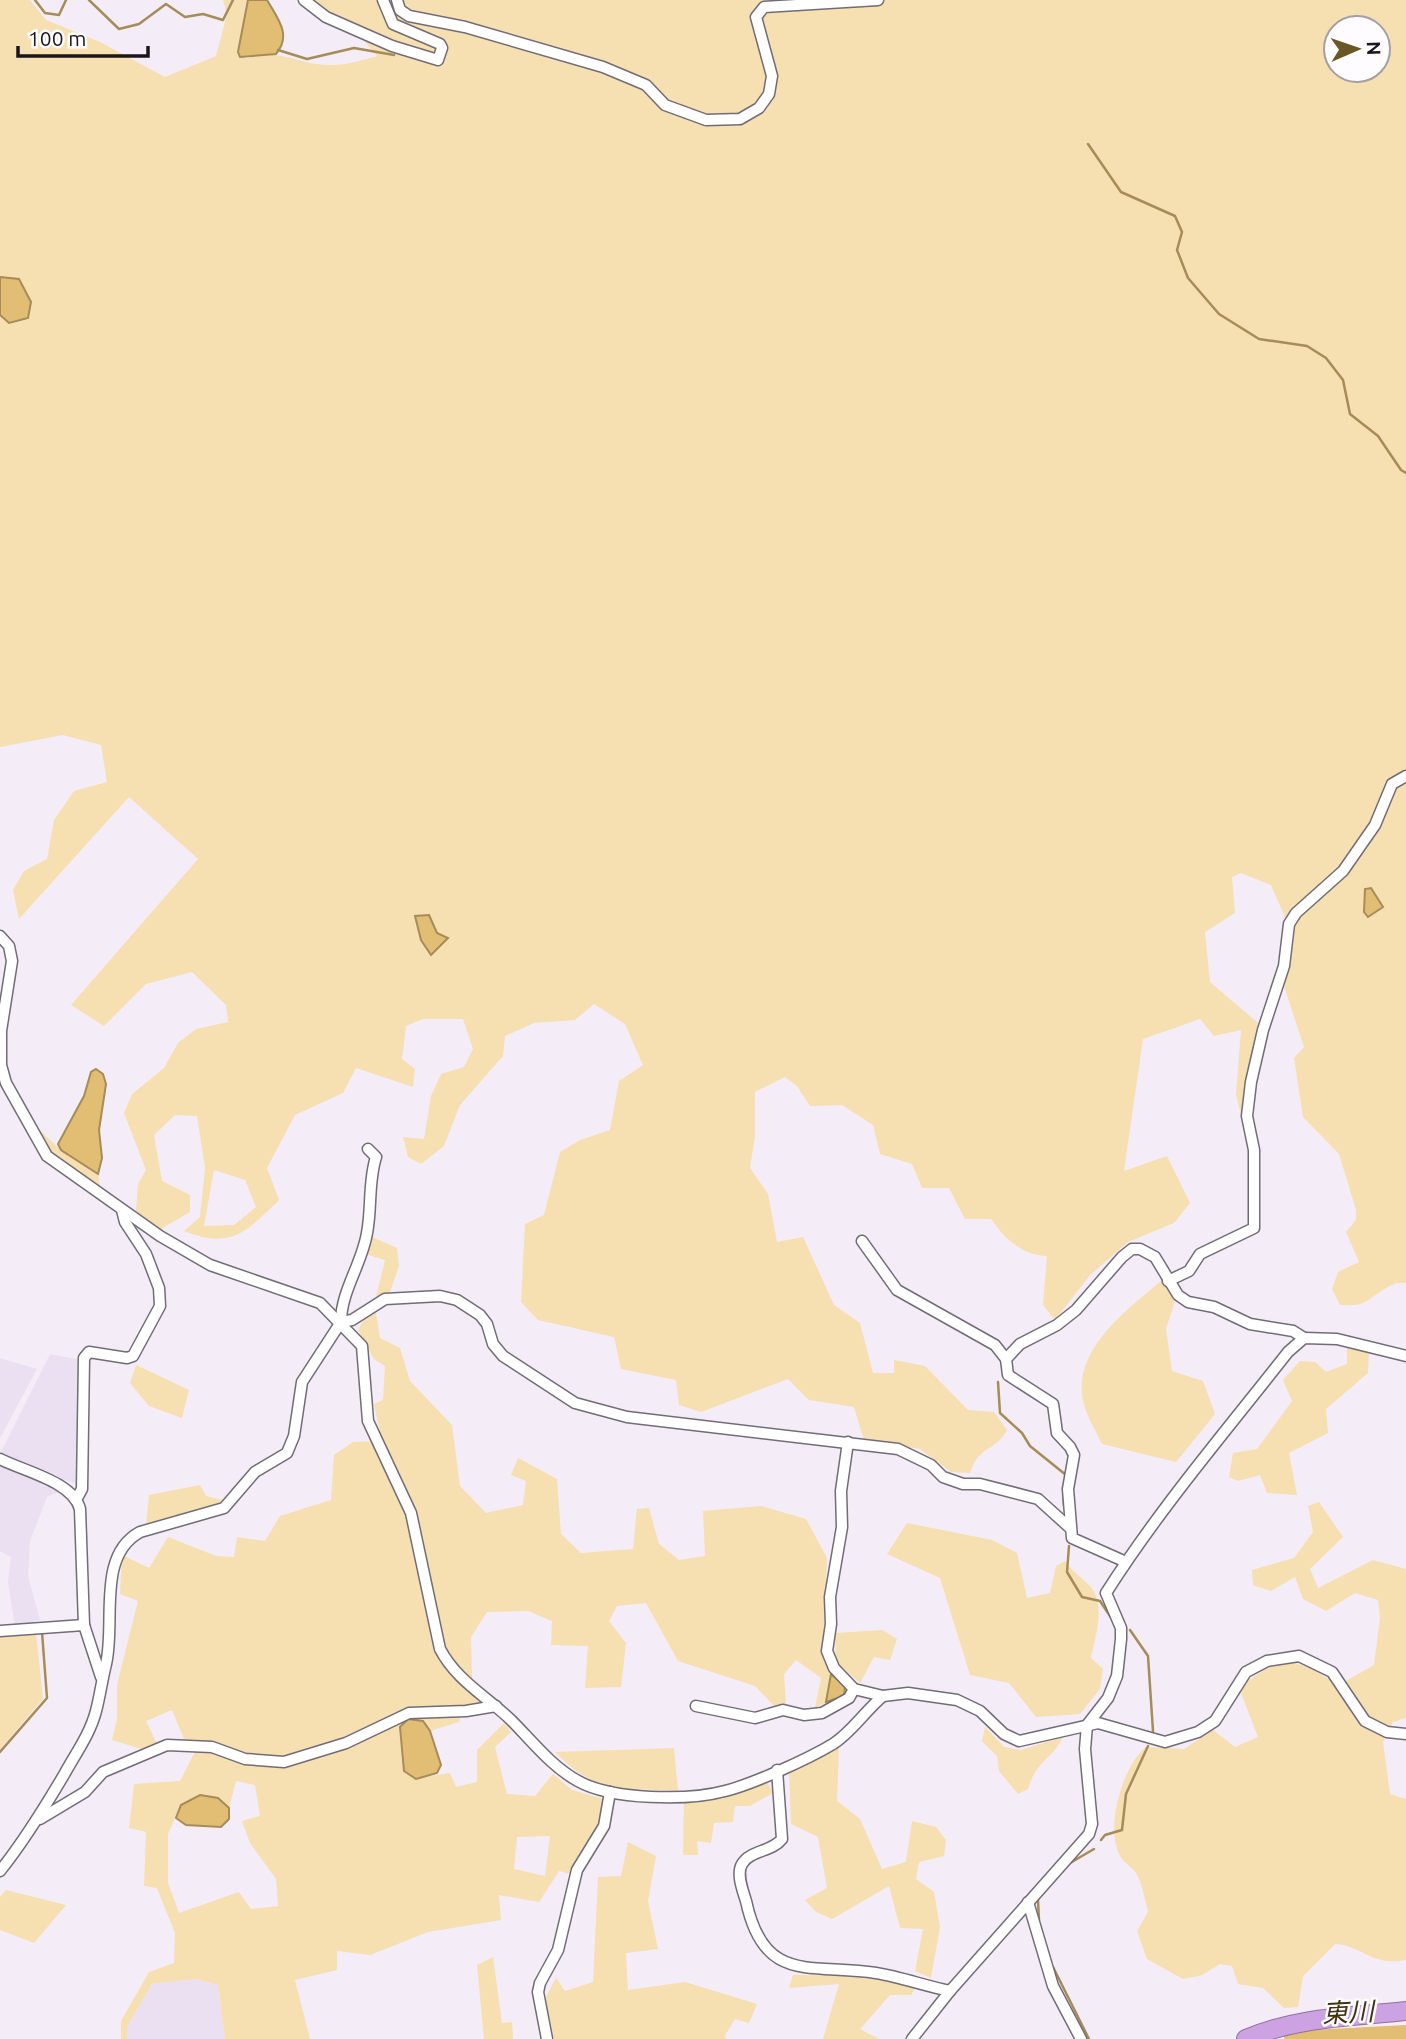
<svg xmlns="http://www.w3.org/2000/svg" width="1406" height="2039" viewBox="0 0 1406 2039" font-family="Ubuntu,'Noto Sans JP',sans-serif">
  <style>
    .built { fill: #ebe0f1 }
    .green { fill: #f6dfb0; fill-rule: evenodd }
    .water { fill: #e1be73; stroke: #a58c59; stroke-width: 2 }
    .lines { fill: none; stroke-linecap: round; stroke-linejoin: round }
    .stream { stroke: #a58c59; stroke-width: 2.5 }
    .river { stroke: #e1be73; stroke-width: 16 }
    .minor-casing { stroke: #726c76; stroke-width: 13 }
    .highway-casing { stroke: #8e719c; stroke-width: 20 }
    .minor { stroke: #fff; stroke-width: 10 }
    .highway { stroke: #cda2e2; stroke-width: 18 }
    .labels { text-anchor: middle; dominant-baseline: central; stroke-width: 5; stroke-linejoin: round; paint-order: stroke }
    .water-label { font-size: 26px; font-style: italic; fill: #403110; stroke: #fefcfe }
  </style>
  <rect width="100%" height="100%" fill="#f4edf7"/>
  <g class="built">
    <polygon points="50,1354 81,1360 79,1484 41,1474 0,1454"/>
    <polygon points="0,1358 37,1369 0,1438"/>
    <polygon points="0,1465 63,1490 47,1497 30,1541 28,1576 40,1620 15,1627 8,1582 11,1557 0,1551"/>
    <polygon points="196,1979 218,1985 225,2039 127,2039 127,2027 152,1984"/>
  </g>
  <g class="green">
    <path d="M0,0H30L46,20L100,42L165,77L216,56L227,15L223,0H248L238,52L247,59C274,46 300,65 328,65C343,66 363,60 377,56L360,36L301,0H1406V1283C1390,1280 1377,1296 1363,1303C1357,1306 1347,1305 1340,1305L1332,1289L1338,1272L1359,1262L1346,1232L1356,1220V1210L1339,1154L1303,1117L1294,1058L1304,1047L1283,983L1291,931L1271,885L1241,873L1232,877L1235,913L1205,932L1210,982L1258,1023L1246,1079L1243,1122L1236,1095L1241,1030L1214,1036L1200,1019L1143,1039L1124,1171L1167,1156L1190,1203L1174,1223L1128,1242L1090,1275L1055,1320L1043,1305L1047,1256C1022,1255 1005,1239 991,1219H965L949,1188H922L912,1164L880,1154L873,1125L842,1105L810,1106L797,1086L785,1077L755,1092V1136L750,1168L768,1194L777,1242L803,1237L834,1305L860,1323L873,1373H894V1360L925,1366L968,1410L994,1412L1007,1430C996,1451 978,1446 970,1473L951,1472L920,1449L864,1440L854,1407L809,1400L788,1379L701,1412L679,1405L676,1380L621,1369L614,1337L538,1320L521,1302L525,1224L544,1215L560,1152L580,1140L610,1130L619,1081L643,1065L625,1024L594,1004L575,1020L534,1023L505,1036L503,1056L460,1105L444,1146L421,1164L408,1157L403,1137L424,1139L431,1096L441,1074L464,1067L473,1049L463,1019H423L406,1026L402,1059L415,1069L413,1087L356,1068L343,1093L295,1115L267,1168L279,1200C246,1232 232,1250 184,1231L200,1217L205,1168L197,1116L175,1115L154,1135L162,1181L190,1195V1212L161,1229L136,1211L138,1184L146,1170L124,1113L132,1094L164,1068L178,1043L196,1029L228,1022L226,1005L192,972L146,984L104,1026L71,1005L198,859L129,797L19,919L13,890L24,871L47,859L54,820L74,791L107,782L101,745L63,735L0,747V315L9,323L19,279L0,277ZM1336,28H1378V70H1336ZM429,916L437,933L448,937L421,940ZM214,1170L245,1180L256,1207L234,1225L204,1226Z"/>
    <polygon points="37,1128 61,1150 98,1174 100,1188 55,1158"/>
    <polygon points="372,1237 397,1248 399,1266 390,1292 376,1297 385,1260 365,1254"/>
    <path d="M1161,1281L1176,1298L1166,1329L1172,1371L1203,1381L1215,1414L1176,1462L1102,1444C1096,1431 1087,1417 1084,1404C1070,1351 1127,1310 1161,1281Z"/>
    <path d="M376,1313L380,1338L400,1348L410,1381L452,1425L460,1486L486,1513L523,1505L526,1481L511,1475L518,1458L557,1479L561,1534L581,1553L633,1549L637,1509L649,1508L659,1544L679,1560L705,1556L703,1511L761,1506L806,1519L827,1558L823,1658L831,1674L826,1702L815,1708L821,1678L796,1660L784,1674L786,1705L776,1708L755,1686L678,1661L646,1603L617,1606L609,1621L626,1643L621,1687L585,1688L588,1646L551,1645L552,1621L528,1611L487,1612L471,1637L472,1677L466,1689L483,1704L463,1708L459,1722L430,1731L423,1721L416,1778L450,1773L456,1787L477,1782V1750L504,1723L511,1732L495,1747L507,1794L535,1796L553,1774L572,1790L607,1800L598,1830L571,1874L559,1871L539,1902L499,1895L501,1920L428,1932L370,1955L337,1951V1970L295,1980L310,2039H225L218,1985L196,1979L152,1984L127,2027V2039H121V2021L149,1972L174,1963L175,1933L157,1888L144,1886L146,1832L129,1828L134,1784L180,1781L198,1746L184,1739L172,1710L146,1721L157,1744L145,1750L112,1740L117,1719V1685L138,1601L120,1594L122,1555L149,1568L168,1537L216,1556L234,1557L237,1537L265,1541L280,1516L331,1500L334,1455L353,1442L382,1441L374,1404L383,1400L385,1366L374,1359L358,1330L363,1321ZM236,1781L255,1785L260,1816L242,1821L250,1843L276,1879L278,1906L251,1909L239,1892L179,1913L168,1883V1834L181,1805L218,1798L229,1808ZM550,1836L545,1876L514,1869L517,1837Z"/>
    <polygon points="1347,1347 1369,1350 1368,1373 1326,1409 1328,1433 1289,1453 1297,1495 1267,1493 1260,1475 1238,1481 1229,1477 1233,1453 1257,1449 1292,1401 1283,1380 1300,1361 1315,1362 1326,1372 1347,1364"/>
    <polygon points="136,1365 189,1390 182,1418 149,1406 130,1383"/>
    <polygon points="200,1485 206,1496 226,1501 146,1525 149,1495"/>
    <path d="M1319,1502L1343,1537L1310,1569L1318,1588L1373,1560L1406,1569V1718L1393,1722L1383,1742L1390,1794L1406,1799V1960C1372,1967 1361,1945 1335,1944L1303,1976L1298,2007L1284,2008L1263,1988L1238,1984L1232,1966L1220,1964L1202,1975L1183,1979L1147,1959L1137,1931L1148,1912C1145,1900 1143,1886 1137,1875C1134,1868 1126,1865 1122,1859C1103,1832 1122,1766 1146,1747L1184,1749L1213,1730L1235,1747L1258,1737L1239,1688C1277,1656 1298,1654 1337,1686L1374,1665L1380,1618L1378,1600L1355,1593L1326,1611L1303,1599L1295,1577L1271,1591L1253,1585L1252,1570L1294,1558L1313,1532L1308,1506Z"/>
    <path d="M907,1523L992,1540L1017,1553L1027,1598L1050,1593L1056,1566L1065,1561C1073,1573 1088,1582 1093,1590C1105,1609 1095,1637 1091,1658L1103,1669L1100,1689L1080,1714L1036,1717L1009,1683L970,1675L940,1578L887,1554Z"/>
    <polygon points="882,1630 897,1639 890,1660 874,1657 860,1683 836,1662 835,1633"/>
    <polygon points="36,1633 43,1699 0,1749 0,1636"/>
    <path d="M985,1727L1004,1747L1021,1750L1063,1737C1050,1762 1037,1759 1028,1789L1018,1794L999,1771L997,1756L982,1741Z"/>
    <path d="M674,1748L678,1791C621,1787 598,1796 555,1752Z"/>
    <polygon points="839,1748 837,1801 860,1819 882,1869 906,1862 912,1821 936,1827 946,1840 944,1856 919,1862 916,1879 934,1892 940,1927 931,1978 915,1971 923,1929 900,1928 889,1886 832,1919 816,1912 805,1900 827,1888 818,1837 791,1824 789,1771"/>
    <polygon points="767,1782 773,1793 750,1806 735,1806 733,1822 714,1823 711,1843 697,1841 698,1855 683,1855 684,1799 722,1799"/>
    <polygon points="628,1842 656,1856 648,1901 658,1949 626,1953 628,1990 685,1982 757,2004 749,2023 735,2019 724,2037 727,2039 554,2039 545,1999 556,1978 565,1991 593,1982 598,1877 621,1876"/>
    <polygon points="6,1890 66,1905 34,1943 0,1930 0,1897"/>
    <polygon points="493,1957 502,2023 512,2022 513,2039 484,2039 477,1965"/>
    <polygon points="793,1975 875,1976 916,1987 911,1995 890,1995 860,2029 879,2039 823,2039 839,1984 789,1988"/>
  </g>
  <g class="water">
    <path d="M248,0H267C278,19 292,35 276,54L240,57L238,52Z"/>
    <polygon points="0,277 19,279 31,302 28,318 9,323 0,315"/>
    <polygon points="1371,888 1383,907 1368,917 1364,912 1365,889"/>
    <polygon points="429,915 437,933 448,938 431,955 421,940 415,916"/>
    <polygon points="96,1069 103,1074 106,1084 99,1130 102,1158 98,1174 61,1150 58,1144 84,1096 91,1072"/>
    <polygon points="831,1674 845,1686 844,1696 826,1702"/>
    <polygon points="408,1719 423,1721 430,1731 441,1765 437,1773 416,1779 404,1771 400,1727"/>
    <polygon points="200,1795 218,1798 229,1808 229,1819 221,1827 186,1825 176,1818 181,1805"/>
  </g>
  <g class="lines">
    <g class="stream">
      <polyline points="35,0 45,13 59,15 66,0"/>
      <polyline points="89,0 119,29 139,24 166,4 185,17 203,14 223,20 233,0"/>
      <polyline points="278,50 307,59 354,48 394,55"/>
      <polyline points="1088,144 1121,192 1175,216 1182,232 1177,250 1188,278 1219,314 1259,339 1307,346 1326,358 1343,380 1350,414 1378,436 1401,470 1406,473"/>
      <polyline points="998,1382 1000,1413 1022,1433 1030,1446 1066,1475"/>
      <polyline points="1063,1488 1064,1506"/>
      <polyline points="1069,1546 1067,1572 1082,1597 1100,1601 1112,1619"/>
      <polyline points="1130,1630 1148,1656 1153,1731"/>
      <polyline points="0,1752 47,1698 42,1632"/>
      <polyline points="1101,1840 1105,1835 1122,1830 1126,1794 1148,1746"/>
      <polyline points="1070,1863 1094,1849"/>
      <polyline points="1038,1900 1039,1921"/>
      <polyline points="1053,1967 1089,2039"/>
    </g>
    <polyline class="river" points="1292,2039 1406,2033"/>
    <g class="minor-casing">
      <g id="minor">
        <polyline points="304,0 326,17 392,46 438,60 442,48 440,44 393,24 383,0"/>
        <polyline points="397,0 400,10 409,16 465,27 603,67 646,85 665,105 706,120 740,119 759,108 769,94 772,76 756,17 764,7 878,0"/>
        <path d="M0,936L9,946L12,961L1,1031V1065L6,1083L47,1156L160,1236L210,1265L320,1303L362,1346L368,1421L411,1513L440,1649C456,1680 486,1696 511,1720C532,1741 552,1767 578,1781C612,1800 688,1801 725,1791C753,1784 808,1759 833,1744C852,1732 865,1711 883,1696"/>
        <polyline points="862,1241 897,1290 995,1345 1006,1359"/>
        <polyline points="1168,1281 1189,1271 1200,1254 1254,1228 1254,1150 1247,1116 1251,1082 1263,1030 1284,966 1289,924 1296,913 1343,871 1375,825 1392,784 1406,776"/>
        <path d="M341,1322C341,1291 362,1264 367,1233C372,1207 368,1182 376,1157L368,1149"/>
        <polyline points="848,1442 841,1491 842,1527 830,1597 831,1624 827,1651 834,1668 854,1689 883,1696 908,1693 957,1700 980,1711 1004,1734 1019,1741 1098,1723 1165,1742 1198,1732 1215,1721 1246,1672 1267,1661 1299,1656 1332,1672 1365,1721 1387,1732 1406,1734"/>
        <path d="M0,1459C26,1472 73,1482 80,1509L84,1625L101,1677"/>
        <polyline points="77,1498 82,1489 84,1358 89,1352 127,1358 133,1356 160,1306 159,1288 146,1254 125,1222 122,1210"/>
        <polyline points="1126,1562 1072,1538 1068,1489 1074,1455 1070,1447 1057,1433 1053,1404 1008,1375 1006,1359 1020,1344 1057,1325 1076,1310 1122,1257 1132,1249 1140,1249 1155,1257 1178,1295 1188,1302 1214,1307 1250,1324 1293,1331 1304,1338"/>
        <polyline points="0,1631 84,1625"/>
        <polyline points="696,1706 755,1718 783,1710 804,1715 822,1713 849,1698 854,1689"/>
        <path d="M777,1770L782,1839C772,1852 750,1850 742,1864C736,1874 743,1891 746,1901C764,1985 811,1963 876,1973C901,1977 925,1986 950,1991"/>
        <polyline points="40,1819 85,1792 103,1772 167,1745 212,1747 245,1759 284,1762 346,1743 409,1713 466,1711 496,1706"/>
        <path d="M0,1871C25,1840 45,1807 65,1773C76,1753 90,1734 96,1711C100,1696 102,1680 106,1664C116,1622 96,1556 140,1532L224,1508L255,1472L287,1453L294,1436L302,1382L341,1322L352,1320L385,1299L440,1296L457,1300L480,1315L487,1324L493,1344L503,1356L575,1403L627,1417L898,1449L931,1465L943,1477L963,1484H980L1038,1499L1069,1527"/>
        <polyline points="1028,1902 1053,1986 1081,2039"/>
        <polyline points="547,2039 538,1992 540,1983 558,1950 577,1870 604,1826 610,1792"/>
        <path d="M912,2039L950,1991L1089,1834L1092,1824L1085,1749L1087,1725L1108,1698L1117,1676L1121,1639V1628L1106,1593C1160,1508 1226,1431 1288,1352L1304,1338L1337,1339L1406,1356"/>
      </g>
    </g>
    <g class="highway-casing">
      <path id="highway" d="M1246,2039C1296,2017 1352,2017 1406,2011"/>
    </g>
    <use href="#minor" class="minor"/>
    <use href="#highway" class="highway"/>
  </g>
  <g class="labels">
    <g class="water-label">
      <text transform="translate(1348 2012) rotate(-3)">東川</text>
    </g>
  </g>
  <g transform="translate(1357 49) rotate(88)"><circle r="33" fill="#fefcfe" stroke="#a3a0a3" stroke-width="2"/>
  <path d="M0-5L12 26L0 18L-12 26Z" fill="#6b5625"/>
  <text y="-10" font-size="19" font-weight="bold" text-anchor="middle" fill="#1a171b">N</text>
  </g>
  <path d="M18 46v10h130v-10" fill="none" stroke="#1a171b" stroke-width="3.5"/>
  <text x="28" y="46" font-size="21" fill="#1a171b" stroke="#fefcfe" stroke-width="5" paint-order="stroke">100 m</text>
</svg>
